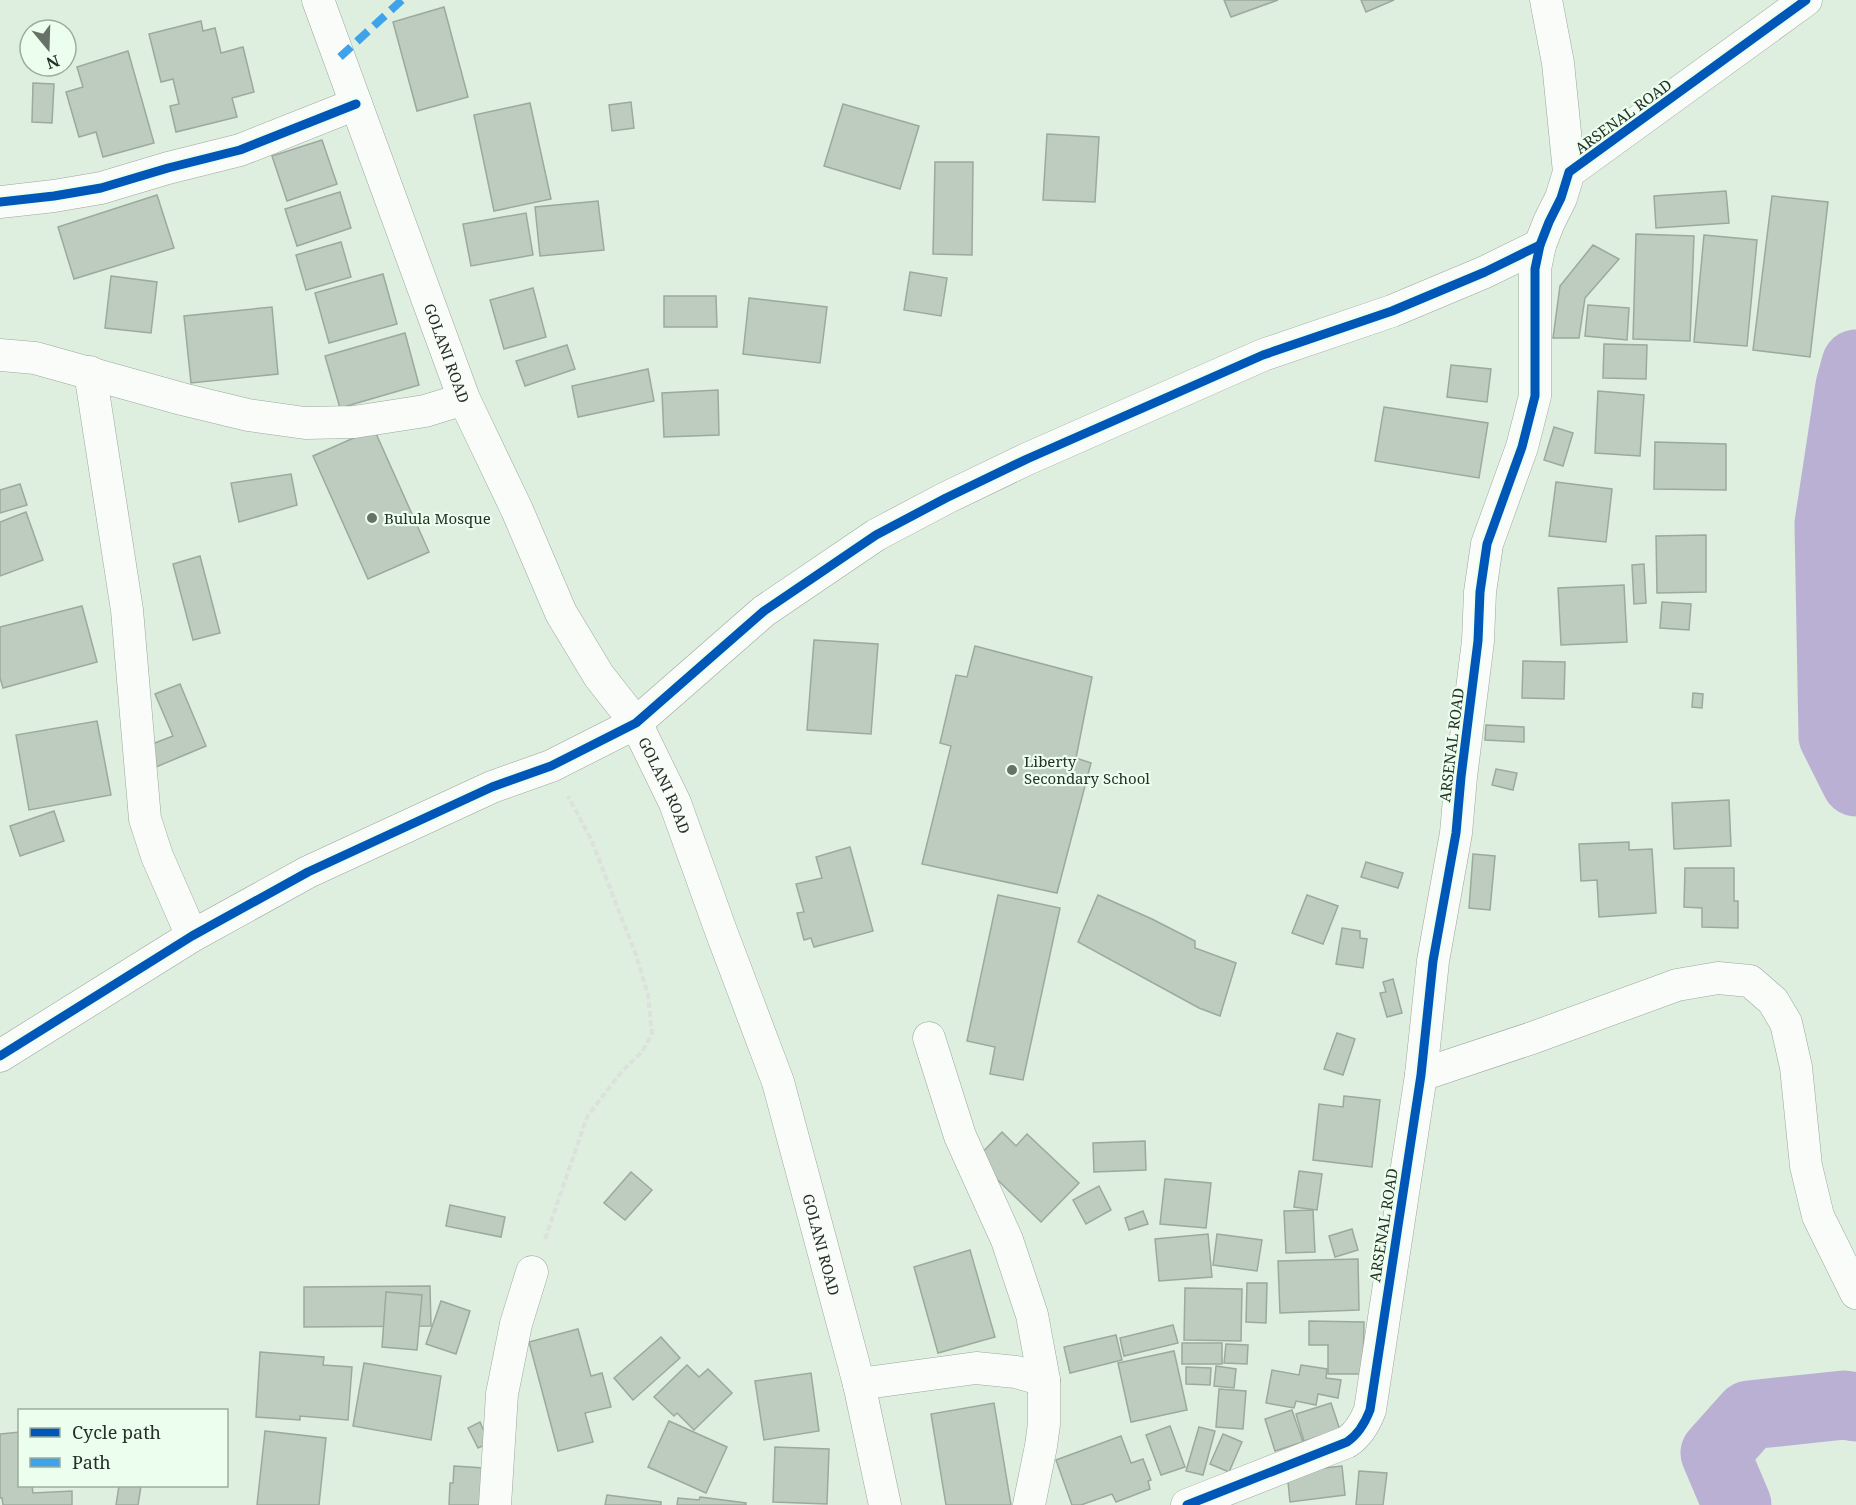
<svg xmlns="http://www.w3.org/2000/svg" width="1856" height="1505" viewBox="0 0 1856 1505" font-family="'Noto Serif',serif">
  <style>
    .lines { fill: none; stroke-linecap: round; stroke-linejoin: round }
    .river { stroke: #bab0d4; stroke-width: 69 }
    .building { fill: #becbbf; stroke: #9ca99d; stroke-width: 1.5 }
    .street-casing { stroke: #9ba89c; stroke-width: 33 }
    .path { stroke: #dce1dc; stroke-width: 4; stroke-dasharray: 6 3; stroke-linecap: butt }
    .street { stroke: #fafcfa; stroke-width: 32 }
    .quiet { stroke: #3ea3eb; stroke-width: 8; stroke-dasharray: 15 8; stroke-linecap: butt }
    .cycleway-casing { stroke: #ecfeed; stroke-width: 13 }
    .cycleway { stroke: #0057b8; stroke-width: 9 }
    .poi-dot { fill: #667267; stroke: #ecfeed; stroke-width: 2 }
    .labels { text-anchor: middle; dominant-baseline: central; stroke-width: 4.5; stroke-linejoin: round; paint-order: stroke }
    .street-label { font-size: 15px; fill: #253026; stroke: #ecfeed }
    .poi-label { font-size: 15px; fill: #253026; stroke: #ecfeed; text-anchor: start }
  </style>
  <rect width="100%" height="100%" fill="#deeedf"/>
  <g class="lines">
    <g class="river">
      <polyline points="1856,364 1850,386 1829,524 1833,736 1856,782"/>
      <polyline points="1737,1505 1715,1453 1749,1415 1844,1405 1856,1407"/>
    </g>
  </g>
  <g class="building">
    <polygon points="1224,0 1278,0 1231,17"/>
    <polygon points="1361,0 1394,0 1366,12"/>
    <polygon points="444,7 468,97 417,111 393,22"/>
    <polygon points="201,21 203,31 215,28 221,53 243,47 254,92 232,98 237,117 176,132 170,106 179,104 173,79 161,82 149,34"/>
    <polygon points="128,51 154,143 103,157 96,132 79,137 66,92 83,87 77,67"/>
    <polygon points="33,83 54,84 52,123 32,122"/>
    <polygon points="631,102 634,128 612,131 609,105"/>
    <polygon points="530,103 551,199 494,211 474,115"/>
    <polygon points="843,104 919,126 900,189 824,166"/>
    <polygon points="1047,134 1099,137 1095,202 1043,200"/>
    <polygon points="322,140 337,184 287,201 272,156"/>
    <polygon points="935,162 973,162 972,255 933,254"/>
    <polygon points="1726,191 1729,223 1656,228 1654,196"/>
    <polygon points="340,192 351,228 297,246 285,209"/>
    <polygon points="157,195 174,248 74,279 58,227"/>
    <polygon points="1772,196 1828,202 1810,357 1753,350"/>
    <polygon points="598,201 604,250 540,256 535,207"/>
    <polygon points="526,213 533,255 471,266 463,224"/>
    <polygon points="1636,234 1694,236 1690,341 1633,339"/>
    <polygon points="1704,235 1757,240 1747,346 1694,342"/>
    <polygon points="341,242 351,277 306,290 296,255"/>
    <polygon points="1593,245 1619,259 1585,298 1579,338 1553,338 1560,286"/>
    <polygon points="910,272 947,278 941,316 904,310"/>
    <polygon points="383,274 397,324 329,343 315,293"/>
    <polygon points="111,276 157,282 151,333 105,328"/>
    <polygon points="533,288 546,337 504,349 490,300"/>
    <polygon points="664,296 716,296 717,327 664,327"/>
    <polygon points="749,298 827,307 820,363 743,354"/>
    <polygon points="1588,305 1629,308 1627,340 1585,336"/>
    <polygon points="272,307 278,374 191,383 184,316"/>
    <polygon points="405,333 419,385 340,408 325,356"/>
    <polygon points="1604,344 1647,345 1646,379 1603,378"/>
    <polygon points="567,345 575,369 525,386 516,361"/>
    <polygon points="1451,365 1491,369 1487,402 1447,397"/>
    <polygon points="648,369 654,401 578,417 572,386"/>
    <polygon points="718,390 719,435 664,437 662,393"/>
    <polygon points="1598,391 1644,395 1640,456 1595,453"/>
    <polygon points="1384,407 1488,423 1479,478 1375,461"/>
    <polygon points="1554,427 1573,433 1563,466 1544,460"/>
    <polygon points="374,429 429,552 368,579 313,456"/>
    <polygon points="1655,442 1726,444 1726,490 1654,489"/>
    <polygon points="291,474 297,505 239,522 231,483"/>
    <polygon points="1556,482 1612,489 1606,542 1549,536"/>
    <polygon points="20,484 27,505 0,513 0,490"/>
    <polygon points="26,512 43,560 0,576 0,522"/>
    <polygon points="1706,535 1706,592 1657,593 1656,536"/>
    <polygon points="200,556 220,633 193,640 173,564"/>
    <polygon points="1644,564 1646,603 1634,604 1632,565"/>
    <polygon points="1624,585 1627,642 1561,645 1558,588"/>
    <polygon points="1662,602 1691,604 1689,630 1660,628"/>
    <polygon points="82,606 97,662 3,688 0,678 0,627"/>
    <polygon points="814,640 878,644 871,734 807,730"/>
    <polygon points="975,646 1092,677 1076,758 1091,763 1057,893 922,864 951,746 940,743 956,675 967,677"/>
    <polygon points="1523,661 1565,662 1564,699 1522,698"/>
    <polygon points="180,684 206,746 156,767 147,746 173,736 155,694"/>
    <polygon points="1693,693 1703,694 1702,708 1692,707"/>
    <polygon points="97,721 111,795 29,810 16,735"/>
    <polygon points="1486,725 1524,727 1524,742 1485,740"/>
    <polygon points="1496,769 1517,773 1513,790 1492,785"/>
    <polygon points="1729,800 1731,846 1674,849 1672,803"/>
    <polygon points="54,811 64,841 20,856 10,826"/>
    <polygon points="1629,842 1629,850 1652,849 1656,913 1599,917 1597,880 1581,881 1579,844"/>
    <polygon points="850,847 873,931 814,947 811,938 804,940 797,913 804,912 796,884 822,878 816,857"/>
    <polygon points="1473,854 1495,856 1490,910 1469,908"/>
    <polygon points="1366,862 1403,873 1398,888 1361,877"/>
    <polygon points="1685,868 1734,868 1734,901 1738,901 1738,928 1702,927 1702,908 1684,907"/>
    <polygon points="998,895 1060,908 1023,1080 990,1074 995,1047 967,1041"/>
    <polygon points="1098,895 1152,919 1195,941 1195,948 1236,963 1220,1016 1199,1008 1078,942"/>
    <polygon points="1307,895 1338,906 1323,944 1292,933"/>
    <polygon points="1342,928 1360,931 1360,938 1367,939 1363,968 1336,964"/>
    <polygon points="1393,979 1402,1013 1387,1017 1380,993 1386,992 1383,982"/>
    <polygon points="1337,1033 1355,1039 1343,1075 1324,1069"/>
    <polygon points="1344,1096 1380,1100 1372,1167 1313,1160 1319,1104 1343,1107"/>
    <polygon points="1002,1132 1016,1146 1027,1134 1079,1183 1041,1222 976,1159"/>
    <polygon points="1145,1141 1146,1170 1094,1172 1093,1143"/>
    <polygon points="1299,1171 1322,1174 1317,1210 1294,1207"/>
    <polygon points="631,1172 652,1190 625,1220 604,1203"/>
    <polygon points="1165,1179 1211,1183 1206,1228 1160,1224"/>
    <polygon points="1099,1186 1111,1210 1086,1224 1073,1200"/>
    <polygon points="450,1205 505,1217 501,1237 446,1226"/>
    <polygon points="1313,1210 1315,1252 1286,1253 1284,1211"/>
    <polygon points="1143,1211 1148,1224 1129,1230 1125,1218"/>
    <polygon points="1352,1229 1358,1250 1335,1257 1329,1236"/>
    <polygon points="1208,1234 1212,1277 1159,1281 1155,1239"/>
    <polygon points="1217,1234 1262,1240 1257,1271 1213,1265"/>
    <polygon points="970,1250 995,1337 938,1353 914,1267"/>
    <polygon points="1358,1259 1359,1310 1280,1313 1278,1261"/>
    <polygon points="1247,1283 1267,1283 1266,1323 1246,1322"/>
    <polygon points="430,1286 431,1326 304,1327 304,1287"/>
    <polygon points="1185,1288 1242,1289 1241,1341 1184,1340"/>
    <polygon points="386,1292 422,1295 417,1350 382,1347"/>
    <polygon points="441,1301 470,1311 456,1354 426,1344"/>
    <polygon points="1309,1321 1364,1322 1363,1374 1328,1374 1328,1345 1309,1345"/>
    <polygon points="1173,1325 1178,1343 1124,1356 1120,1338"/>
    <polygon points="578,1329 591,1376 602,1373 611,1407 585,1413 593,1442 558,1451 529,1342"/>
    <polygon points="1116,1335 1122,1360 1070,1373 1064,1347"/>
    <polygon points="661,1337 680,1358 633,1400 614,1378"/>
    <rect x="1182" y="1343" width="40" height="21"/>
    <polygon points="1226,1344 1248,1345 1247,1364 1224,1363"/>
    <polygon points="1174,1351 1187,1410 1131,1422 1118,1363"/>
    <polygon points="260,1352 324,1357 323,1365 352,1367 348,1420 300,1416 300,1420 256,1417"/>
    <polygon points="364,1363 441,1376 431,1440 353,1426"/>
    <polygon points="687,1365 699,1377 708,1369 732,1393 694,1430 677,1413 674,1416 654,1397"/>
    <polygon points="1301,1365 1327,1369 1326,1378 1341,1380 1338,1398 1318,1394 1316,1405 1296,1401 1294,1408 1266,1403 1272,1370 1299,1375"/>
    <polygon points="1216,1366 1236,1369 1234,1388 1214,1386"/>
    <polygon points="1186,1367 1211,1368 1210,1385 1186,1384"/>
    <polygon points="811,1373 819,1431 764,1440 755,1381"/>
    <polygon points="1219,1389 1246,1391 1243,1429 1216,1427"/>
    <polygon points="994,1403 1011,1505 946,1505 931,1414"/>
    <polygon points="1331,1403 1340,1430 1304,1441 1296,1414"/>
    <polygon points="1292,1410 1303,1442 1275,1451 1265,1419"/>
    <polygon points="669,1421 727,1447 706,1493 648,1467"/>
    <polygon points="480,1422 489,1443 478,1448 468,1428"/>
    <polygon points="1170,1426 1185,1467 1161,1475 1146,1435"/>
    <polygon points="1199,1427 1215,1431 1203,1475 1186,1471"/>
    <polygon points="265,1431 326,1438 319,1505 257,1505"/>
    <polygon points="20,1432 20,1486 32,1486 33,1493 72,1491 72,1505 3,1505 2,1498 0,1498 0,1434"/>
    <polygon points="1223,1434 1242,1442 1229,1472 1210,1464"/>
    <polygon points="1121,1436 1131,1463 1143,1459 1151,1480 1148,1481 1150,1489 1116,1502 1112,1494 1081,1505 1072,1505 1056,1460"/>
    <polygon points="775,1447 829,1449 827,1504 773,1502"/>
    <polygon points="454,1466 484,1468 483,1505 449,1505 450,1483 453,1483"/>
    <polygon points="1342,1466 1345,1495 1290,1502 1287,1472"/>
    <polygon points="1359,1471 1387,1473 1383,1505 1356,1505"/>
    <polygon points="119,1486 141,1486 138,1505 116,1505"/>
    <polygon points="607,1495 661,1502 661,1505 605,1505"/>
    <polygon points="700,1497 746,1503 746,1505 677,1505 678,1498 699,1500"/>
  </g>
  <g class="lines">
    <g class="street-casing">
      <g id="street">
        <path id="s1" d="M318,0L464,399L517,510L561,613L599,676L636,723L675,803L721,931L778,1082L859,1384L885,1505"/>
        <polyline points="1546,0 1558,63 1569,172"/>
        <polyline points="0,202 54,196 101,188 168,168 240,150 356,104"/>
        <polyline points="0,355 35,358 182,399 248,415 305,423 354,422 425,411 464,399"/>
        <polyline points="90,372 127,610 145,819 157,856 192,936"/>
        <polyline points="929,1038 960,1136 1007,1240 1032,1315 1044,1380 1044,1424 1041,1446 1029,1505"/>
        <polyline points="0,1056 192,936 308,872 492,787 551,766 636,723 764,611 876,535 946,498 1027,459 1263,355 1392,311 1485,272 1540,245"/>
        <polyline points="1421,1075 1532,1038 1677,985 1718,978 1750,981 1773,1001 1786,1023 1796,1067 1806,1166 1818,1216 1856,1293"/>
        <polyline points="859,1384 976,1368 1016,1372 1044,1380"/>
        <polyline points="495,1505 502,1394 516,1324 532,1272"/>
        <path d="M1187,1505L1347,1442C1359,1434 1365,1423 1370,1410L1421,1075L1433,961L1456,833L1461,777L1478,641L1480,592L1487,544L1522,447L1535,396V269L1540,245L1549,222L1561,198L1569,172L1806,0"/>
      </g>
    </g>
    <polyline class="path" points="545,1239 587,1117 622,1071 642,1052 652,1034 648,995 636,955 591,839 568,796"/>
    <use href="#street" class="street"/>
    <polyline class="quiet" points="340,57 402,0"/>
    <g class="cycleway-casing">
      <g id="cycleway">
        <polyline points="0,202 54,196 101,188 168,168 240,150 356,104"/>
        <polyline points="0,1056 192,936 308,872 492,787 551,766 636,723 764,611 876,535 946,498 1027,459 1263,355 1392,311 1485,272 1540,245"/>
        <path d="M1187,1505L1347,1442C1359,1434 1365,1423 1370,1410L1421,1075L1433,961L1456,833L1461,777L1478,641L1480,592L1487,544L1522,447L1535,396V269L1540,245L1549,222L1561,198L1569,172L1806,0"/>
      </g>
    </g>
    <use href="#cycleway" class="cycleway"/>
  </g>
  <g class="poi-dot">
    <circle cx="372" cy="518" r="6"/>
    <circle cx="1012" cy="770" r="6"/>
  </g>
  <g class="labels">
    <g class="street-label">
      <text transform="translate(1623 116) rotate(-36)">ARSENAL ROAD</text>
      <text stroke="none"><textPath href="#s1" startOffset="376">GOLANI ROAD</textPath></text>
      <text transform="translate(1451 745) rotate(-83)">ARSENAL ROAD</text>
      <text stroke="none"><textPath href="#s1" startOffset="862">GOLANI ROAD</textPath></text>
      <text transform="translate(1383 1225) rotate(-81)">ARSENAL ROAD</text>
      <text stroke="none"><textPath href="#s1" startOffset="1348">GOLANI ROAD</textPath></text>
    </g>
    <g class="poi-label">
      <text x="384" y="518">Bulula Mosque</text>
      <text x="1024" y="761">Liberty<tspan x="1024" dy="17">Secondary School</tspan></text>
    </g>
  </g>
  <rect x="18" y="1409" width="210" height="78" fill="#ecfeed" stroke="#9cac9d" stroke-width="1.5"/>
  <rect x="30" y="1428" width="30" height="9" fill="#0057b8" stroke="#9cac9d" stroke-width="1.5"/>
  <text x="72" y="1439" font-size="18" fill="#253026">Cycle path</text>
  <rect x="30" y="1458" width="30" height="9" fill="#3ea3eb" stroke="#9cac9d" stroke-width="1.5"/>
  <text x="72" y="1469" font-size="18" fill="#253026">Path</text>
  <g transform="translate(48 48) rotate(161)"><circle r="28" fill="#ecfeed" stroke="#9cac9d" stroke-width="1.5"/>
  <path d="M0-4.5L10 22L0 15L-10 22Z" fill="#667267"/>
  <text y="-9" font-size="16" font-weight="bold" text-anchor="middle" fill="#253026">N</text>
  </g>
</svg>
